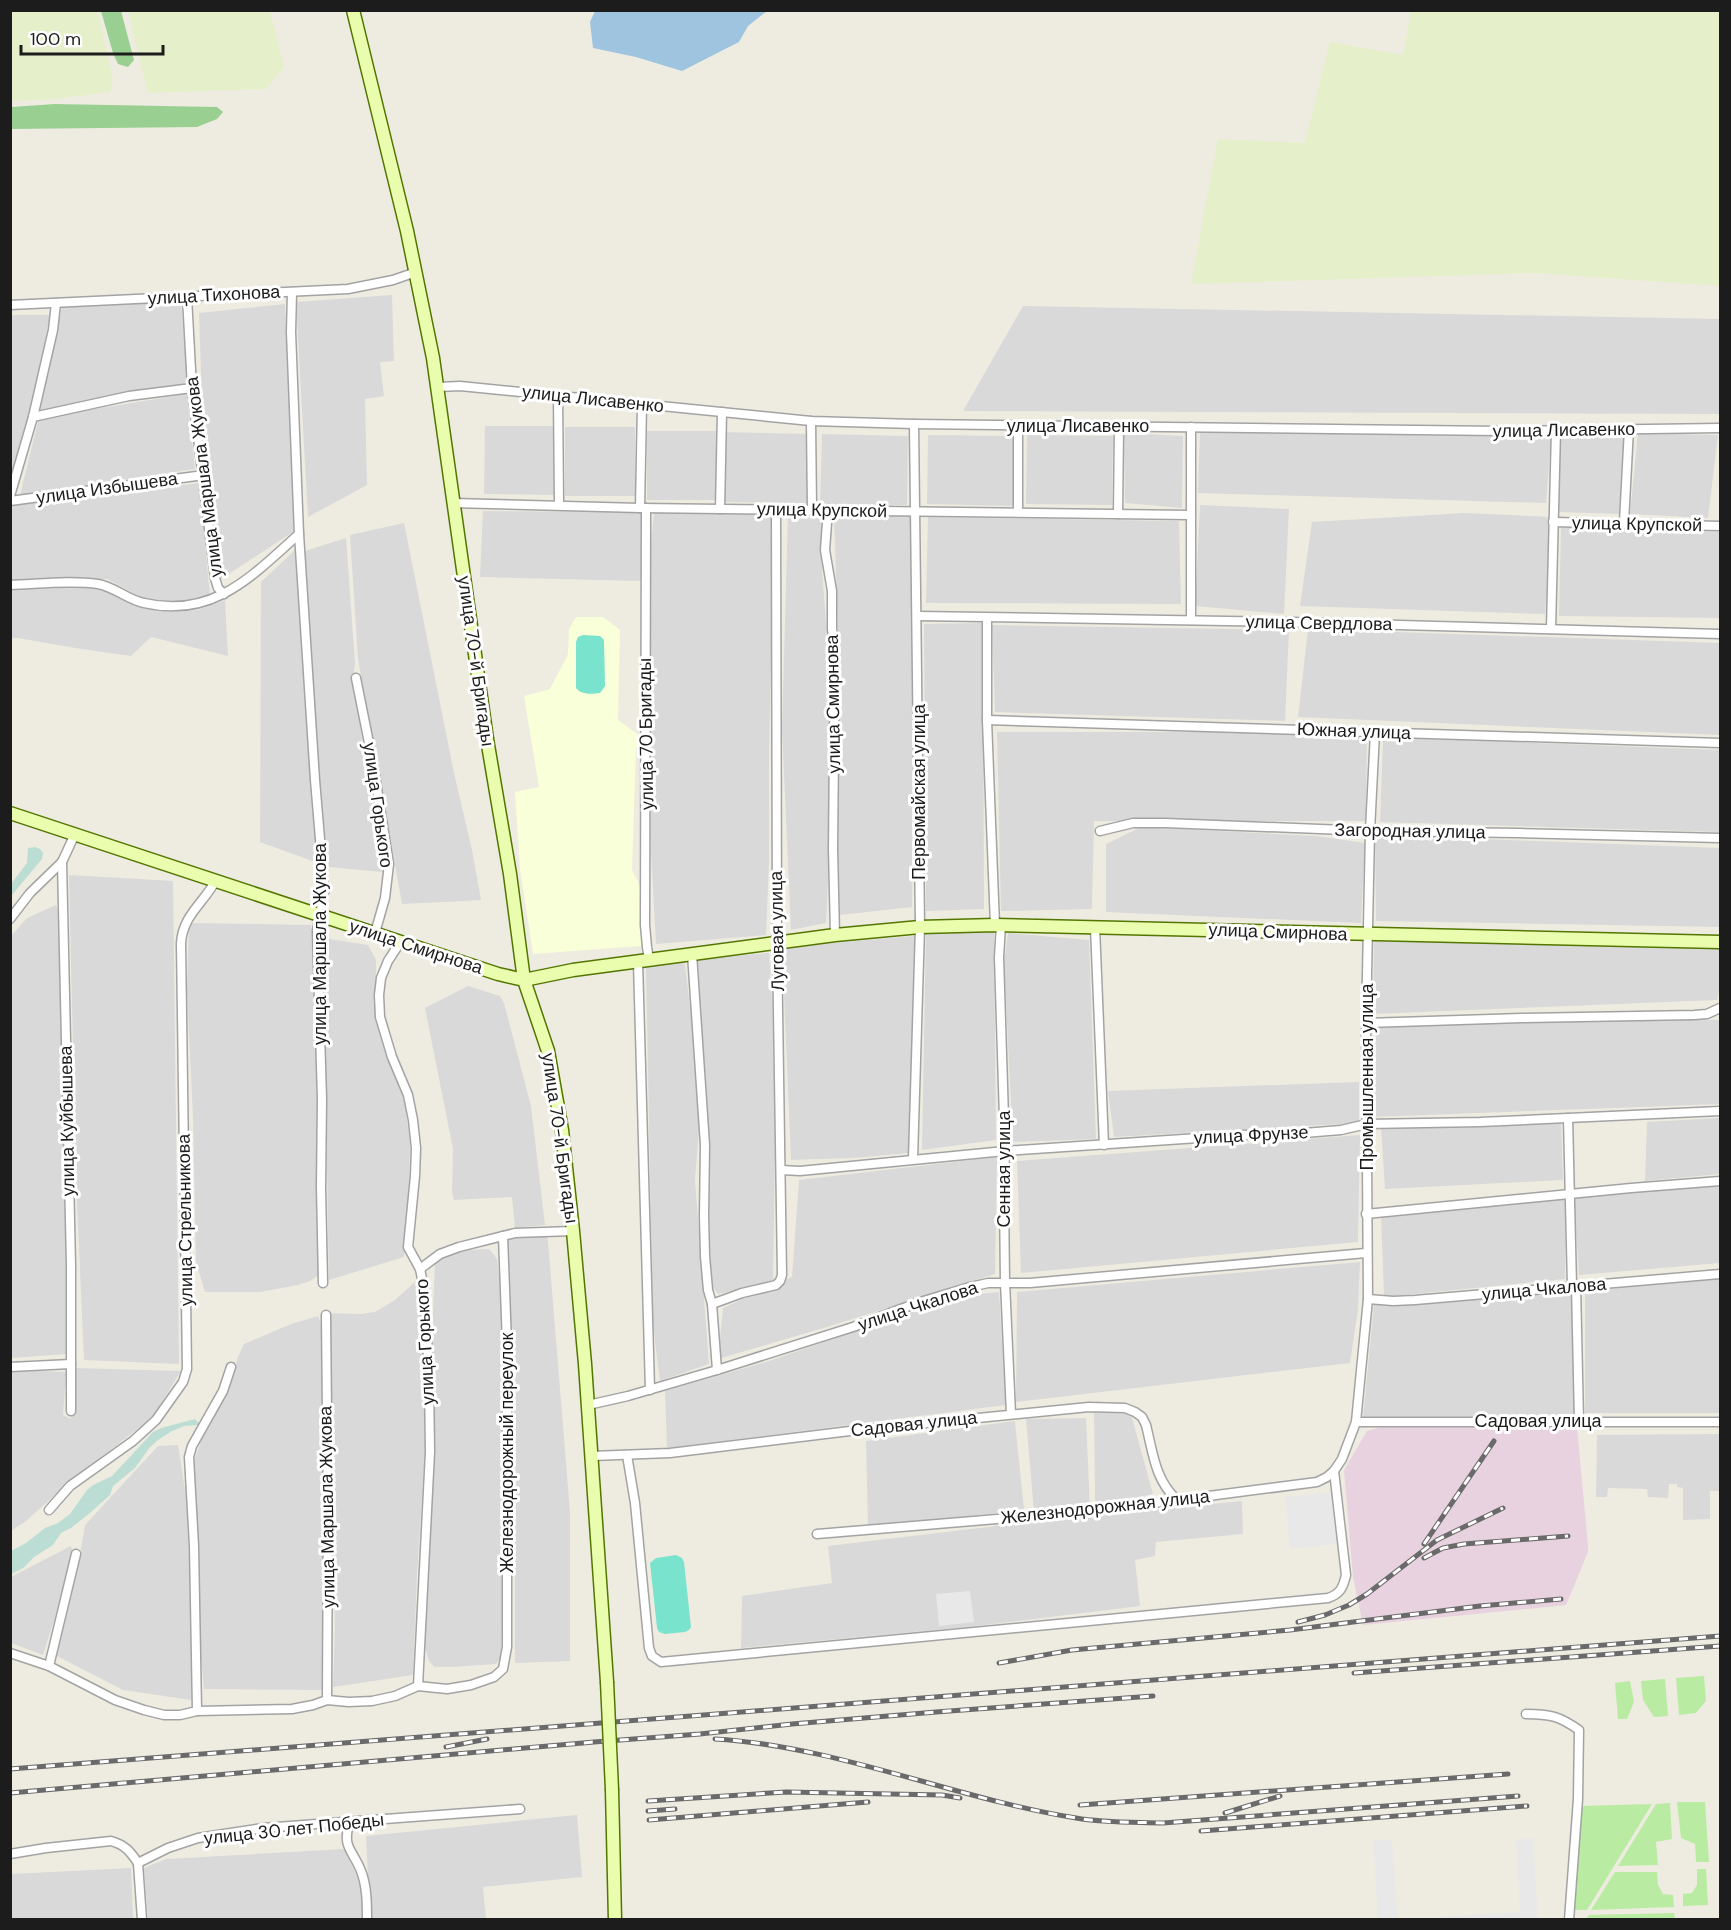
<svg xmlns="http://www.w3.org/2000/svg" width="1731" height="1930" viewBox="0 0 1731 1930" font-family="'DM Sans',sans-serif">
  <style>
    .residential { fill: #dad9d9 }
    .industrial { fill: #e8d2df }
    .education { fill: #f8ffd9 }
    .farmland { fill: #e5efca }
    .grass { fill: #b9eca2 }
    .forest { fill: #99d092 }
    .wetland { fill: #bcddd4 }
    .pitch { fill: #79e3ce }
    .parking { fill: #e8e8e8 }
    .water { fill: #9ec4df }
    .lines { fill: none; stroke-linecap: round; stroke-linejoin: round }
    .street-casing { stroke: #a3a3a3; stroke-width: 11 }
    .secondary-casing { stroke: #527600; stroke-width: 15 }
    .street { stroke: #fff; stroke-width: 8 }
    .secondary { stroke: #eafdaf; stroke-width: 12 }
    .rail-casing { stroke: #6a6a6a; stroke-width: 5 }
    .rail { stroke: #fff; stroke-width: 3; stroke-dasharray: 9; stroke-linecap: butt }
    .secondary-bridge-casing { stroke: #527600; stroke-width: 15; stroke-linecap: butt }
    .secondary-bridge { stroke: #eafdaf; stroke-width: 12 }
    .labels { text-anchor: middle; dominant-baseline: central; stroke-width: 6; stroke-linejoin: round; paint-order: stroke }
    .street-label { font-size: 18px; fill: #1c1c1c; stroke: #fff }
  </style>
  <rect width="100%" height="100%" fill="#eeece0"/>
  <g class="residential">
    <polygon points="392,295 394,361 380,362 384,396 365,399 367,485 308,517 296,302"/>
    <polygon points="181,302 188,384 107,397 39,412 62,307"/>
    <polygon points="285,304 291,446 296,530 221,579 216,543 202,402 199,313"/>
    <polygon points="1023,306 1720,319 1720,414 963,411"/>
    <polygon points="11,315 50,315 42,358 21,445 11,480"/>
    <polygon points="187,394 195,469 20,495 39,418"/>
    <polygon points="485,426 554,426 554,495 484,494"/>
    <rect x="565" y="427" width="70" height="69"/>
    <rect x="647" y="431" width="70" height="69"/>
    <polygon points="723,432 809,434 808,503 722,502"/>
    <polygon points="1200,432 1551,437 1546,503 1198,493"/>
    <polygon points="1624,432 1619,514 1558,512 1560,436"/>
    <polygon points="1124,433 1183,436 1182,508 1125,503"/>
    <polygon points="1638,433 1718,435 1708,518 1630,514"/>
    <polygon points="822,434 908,436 907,505 820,504"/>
    <polygon points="928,435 1014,436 1013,506 927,504"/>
    <polygon points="1027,435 1113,436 1112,505 1026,504"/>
    <polygon points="199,483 210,595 165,605 139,596 107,579 11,581 10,513 13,505"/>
    <polygon points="1200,505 1289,509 1284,614 1195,606"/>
    <polygon points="483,511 641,512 641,581 480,577"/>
    <polygon points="774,512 769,758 769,863 766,935 656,944 651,852 650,759 650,554 654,513"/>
    <polygon points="788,513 822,515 821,555 829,664 832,794 826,923 791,930 782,729"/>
    <polygon points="1465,513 1550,517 1549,563 1545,614 1300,606 1312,522"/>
    <polygon points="912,514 913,743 912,907 840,915 837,876 836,807 840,692 834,517"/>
    <polygon points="928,517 1179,521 1181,604 926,603"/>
    <polygon points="404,523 454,773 472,850 481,900 402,904 358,659 350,535"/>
    <polygon points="1561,526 1720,532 1720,618 1559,616"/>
    <polygon points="346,538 355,663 353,680 383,872 328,867 313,703 305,551"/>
    <polygon points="296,549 312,802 318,863 260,842 261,582"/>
    <polygon points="92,588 108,592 137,605 168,612 198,610 225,600 228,656 151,637 131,656 75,648 18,638 11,638 11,589"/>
    <polygon points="983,623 984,909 926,911 924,624"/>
    <polygon points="992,625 1289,630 1285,721 995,712"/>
    <polygon points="1308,629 1720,643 1720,735 1298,717"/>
    <polygon points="997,732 1225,732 1367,736 1366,821 1094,821 1092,909 1001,911"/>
    <polygon points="1383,737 1720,750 1720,832 1380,822"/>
    <polygon points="1141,827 1316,836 1365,843 1361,923 1106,912 1106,844"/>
    <polygon points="1375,835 1720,848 1720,927 1376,921"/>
    <polygon points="69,875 173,881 179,1364 84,1360 76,1181"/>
    <polygon points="56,905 59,913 59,946 67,1243 67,1354 11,1358 11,936 27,918"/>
    <polygon points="189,923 311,925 315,946 319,1275 310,1281 298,1285 260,1292 205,1292 196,1262 193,1118 187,991"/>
    <polygon points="926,932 994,932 996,1140 922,1150"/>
    <polygon points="1008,933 1089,940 1096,1139 1013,1142 1004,963"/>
    <polygon points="916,936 909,1153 852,1158 791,1160 782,947"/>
    <polygon points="323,938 368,945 376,960 376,1011 383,1041 394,1068 405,1105 410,1143 408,1210 404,1257 329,1280"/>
    <polygon points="1374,940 1720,948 1720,986 1717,1000 1373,1014"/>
    <polygon points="769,953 773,1015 775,1149 773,1282 718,1294 711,1285 708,1168 708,1112 697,959"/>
    <polygon points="684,958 692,1022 699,1129 695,1180 709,1364 660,1381 653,1326 646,967"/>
    <polygon points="468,986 500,996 504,1003 531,1106 545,1225 515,1228 512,1197 454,1200 452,1192 453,1149 425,1008"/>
    <polygon points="1582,1019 1720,1020 1720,1104 1371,1117 1376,1026"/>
    <polygon points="1359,1082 1359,1123 1114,1137 1108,1091"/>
    <polygon points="1720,1118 1720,1174 1645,1181 1647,1122"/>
    <polygon points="1561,1121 1563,1180 1385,1189 1381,1128"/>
    <polygon points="1360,1135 1358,1242 1021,1273 1017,1161"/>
    <polygon points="997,1157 995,1274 827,1327 718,1359 723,1308 792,1277 799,1180"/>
    <polygon points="1720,1185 1720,1263 1579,1275 1574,1196"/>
    <polygon points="1566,1197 1565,1279 1384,1297 1381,1216"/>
    <polygon points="516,1235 540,1235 547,1237 548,1241 570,1512 570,1661 515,1663 515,1439 507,1254 507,1241"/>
    <polygon points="489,1249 497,1259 501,1292 501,1421 505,1507 501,1657 496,1664 452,1667 435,1667 429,1661 424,1644 429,1525 434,1452 433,1311 435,1263 460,1250"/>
    <polygon points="1360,1262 1358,1310 1350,1363 1016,1402 1017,1292"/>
    <polygon points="1720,1279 1720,1413 1585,1413 1585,1291"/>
    <polygon points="417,1280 422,1304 425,1451 417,1575 413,1675 333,1687 335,1628 329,1313 360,1314 375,1312 395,1300"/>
    <polygon points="1573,1291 1575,1417 1475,1419 1363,1418 1374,1304 1397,1305"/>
    <polygon points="999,1292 1006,1405 667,1448 665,1391 766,1362 959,1296"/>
    <polygon points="318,1316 322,1327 323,1388 322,1476 324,1620 322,1690 204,1689 200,1646 193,1464 201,1441 232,1377 238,1357 244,1344 291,1324"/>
    <polygon points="76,1368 181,1371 152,1418 75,1477 26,1521 11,1531 11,1370 66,1372 63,1415 71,1419"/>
    <polygon points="1094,1412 1131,1414 1153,1494 1099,1506 1095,1500"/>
    <polygon points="1086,1418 1090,1509 1034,1512 1026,1419"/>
    <polygon points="1015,1421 1024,1510 868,1527 866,1441"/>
    <polygon points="1720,1434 1720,1491 1710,1491 1710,1519 1683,1520 1683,1488 1677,1487 1677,1484 1669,1484 1668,1498 1648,1497 1647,1489 1608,1488 1607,1497 1596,1497 1597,1435"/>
    <polygon points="178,1445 186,1496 191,1604 191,1700 123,1690 57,1656 77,1572 85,1525 158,1446"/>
    <polygon points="1242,1501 1243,1534 1156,1542 1155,1556 1135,1560 1140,1606 968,1627 741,1648 742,1596 832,1583 828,1546 1013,1524"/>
    <polygon points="71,1546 73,1553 56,1614 43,1655 11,1643 11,1577"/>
    <polygon points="577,1815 582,1877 483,1887 486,1919 370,1919 366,1836"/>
    <polygon points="344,1849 361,1885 363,1919 148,1919 144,1868 166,1859"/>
    <polygon points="131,1868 133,1919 11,1919 11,1874"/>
  </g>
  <polygon class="industrial" points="1572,1424 1577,1428 1588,1545 1588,1552 1566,1605 1363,1625 1353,1577 1344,1470 1367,1431 1384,1426"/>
  <polygon class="education" points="576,617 603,617 620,630 618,720 640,736 640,744 636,748 632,870 641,888 641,946 533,954 520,869 515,792 539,787 524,696 550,689 568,654 569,629"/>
  <g class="farmland">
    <polygon points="11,10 98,11 113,80 110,92 56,99 11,101"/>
    <polygon points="128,11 270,11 284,67 266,89 148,93"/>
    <polygon points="1411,11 1720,11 1720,286 1534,273 1191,284 1218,139 1305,143 1330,42 1403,55"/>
  </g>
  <g class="grass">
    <polygon points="1704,1676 1706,1701 1696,1713 1679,1715 1676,1678"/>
    <polygon points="1665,1679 1668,1716 1654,1717 1643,1700 1641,1681"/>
    <polygon points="1630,1681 1634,1702 1627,1719 1618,1719 1615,1683"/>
    <polygon points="1677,1802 1705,1802 1709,1862 1696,1862 1695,1844 1681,1838"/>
    <polygon points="1670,1803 1672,1839 1656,1842 1658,1865 1618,1866 1656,1804"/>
    <polygon points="1652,1804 1587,1910 1571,1910 1580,1806"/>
    <polygon points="1697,1869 1706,1869 1708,1905 1683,1906 1683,1894 1692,1893 1697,1885"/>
    <polygon points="1615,1872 1657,1872 1658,1885 1663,1894 1673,1895 1674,1907 1591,1910"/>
    <polygon points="1674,1913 1675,1919 1586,1919 1589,1915"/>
  </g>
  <g class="forest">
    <polygon points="101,11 121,11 134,60 128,67 118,64 113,53"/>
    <polygon points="55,104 217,107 223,112 217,119 197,127 11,129 11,107"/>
  </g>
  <g class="wetland">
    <polygon points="35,847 40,849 43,853 42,859 11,896 11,884 27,863 28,848"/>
    <polygon points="195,1419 199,1423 198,1425 184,1426 172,1431 158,1440 150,1447 135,1468 113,1486 110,1495 91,1512 71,1528 61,1533 53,1545 34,1557 23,1568 11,1574 11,1551 26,1543 45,1528 58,1523 70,1514 87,1490 93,1485 112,1476 153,1432 161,1428"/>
  </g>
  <g class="pitch">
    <path d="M583,635L600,636L604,640L605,686L600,693C592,694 581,695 576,688V642L578,637Z"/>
    <polygon points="676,1555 682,1558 684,1562 691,1627 689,1630 685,1632 665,1634 659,1632 657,1628 650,1563 656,1558"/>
  </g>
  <g class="parking">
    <polygon points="1331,1492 1336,1544 1290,1549 1285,1497"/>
    <polygon points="970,1591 974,1622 939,1626 936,1594"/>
    <polygon points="1533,1838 1538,1919 1406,1919 1520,1912 1516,1840"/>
    <polygon points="1392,1839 1398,1919 1378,1919 1373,1841"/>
  </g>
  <polygon class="water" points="595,11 595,10 767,11 748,26 739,42 682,71 636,57 593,48 590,22"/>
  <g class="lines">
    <g class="street-casing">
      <g id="street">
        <polyline points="292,292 291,332 299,534 315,780 323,874 324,892 317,931 322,1099 321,1187 323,1283"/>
        <polyline points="187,297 192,388 215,578 218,588 224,594"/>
        <polyline points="10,305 348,289 393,280 416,272"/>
        <polyline points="438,387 460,386 811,421 914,424 1500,431 1720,428"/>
        <polyline points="558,395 559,504"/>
        <polyline points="33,417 129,396 192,388"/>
        <polyline points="811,421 812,509"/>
        <polyline points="10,496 33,417 53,330 56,303"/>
        <polyline points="10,501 204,475"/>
        <polyline points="453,503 640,508 1190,515"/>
        <polyline points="640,508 642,404"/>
        <polyline points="646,508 645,925 647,947 649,960"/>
        <polyline points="720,509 722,412"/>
        <polyline points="828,509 825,550 832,591 832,629 835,651 833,849 835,935"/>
        <polyline points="1018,512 1018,426"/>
        <polyline points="1118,514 1119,427"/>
        <polyline points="1553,522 1720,526"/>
        <polyline points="1624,522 1629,429"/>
        <path d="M10,585C39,584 70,580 98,584C115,587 128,600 144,603C213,619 252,576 299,534"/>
        <polyline points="917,616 1292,622 1720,634"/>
        <polyline points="987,618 987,720 995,925"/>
        <polyline points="1191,620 1191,427"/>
        <polyline points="1551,629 1556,430"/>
        <polyline points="356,678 373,763 389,864 385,898 375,933"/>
        <polyline points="987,720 1720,743"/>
        <polyline points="1100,831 1133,823 1165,823 1370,831 1518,833 1720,838"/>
        <polyline points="10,919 30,893 62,862"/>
        <polyline points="1001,925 999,957 1005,1151 1004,1196 1005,1282 1011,1414"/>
        <polyline points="1095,927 1104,1145"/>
        <polyline points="401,941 388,961 381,978 379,995 380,1017 392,1057 408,1095 413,1120 416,1148 415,1176 408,1247 420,1269 425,1293 429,1379 430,1452 418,1686"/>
        <polyline points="692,954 705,1145 704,1216 705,1256 708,1290 712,1304 717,1370"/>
        <polyline points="638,962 650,1390"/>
        <polyline points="1366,1023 1522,1018 1694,1015 1707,1014 1720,1008"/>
        <polyline points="1568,1118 1572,1286"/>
        <polyline points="913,1159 920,927 914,424"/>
        <polyline points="781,1170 800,1171 1005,1151 1243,1135 1304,1133 1341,1130 1367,1124 1480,1122 1720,1111"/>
        <polyline points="1366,1214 1631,1188 1720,1181"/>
        <polyline points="420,1269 440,1254 459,1247 515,1233 573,1231"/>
        <polyline points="1576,1285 1579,1421"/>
        <polyline points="1368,1299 1393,1301 1415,1300 1720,1274"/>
        <polyline points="712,1304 742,1293 776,1285 780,1281 782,1275 777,943 776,509"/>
        <polyline points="326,1315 328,1513 327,1700"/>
        <polyline points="10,1367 71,1364"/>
        <polyline points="588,1405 628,1396 717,1370 853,1327 917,1303 970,1287 988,1283 1030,1283 1366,1253"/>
        <polyline points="71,1411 71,1265 62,862 75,834"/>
        <polyline points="1356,1422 1720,1422"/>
        <path d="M627,1455L635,1503L649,1648L652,1656L661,1662L1328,1598C1340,1594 1343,1588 1346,1575L1334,1471"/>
        <path d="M592,1456L670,1453L858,1430L1089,1407L1125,1408L1135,1412L1142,1417L1146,1425C1153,1453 1155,1480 1177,1500"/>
        <path d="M49,1510L70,1486L133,1441L156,1420L183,1382L187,1369L181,943C183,915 203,904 216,880"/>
        <polyline points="817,1534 1093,1511 1317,1482 1327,1477 1334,1471 1342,1459 1356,1422 1368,1299 1366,1023 1370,831 1375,732"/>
        <polyline points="10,1653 49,1666 115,1700 144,1710 164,1715 180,1715 197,1711 292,1709 313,1705 327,1700 349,1702 372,1701 395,1696 418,1686 447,1689 471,1685 494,1677 503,1669 507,1647 507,1344 503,1236"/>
        <polyline points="49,1666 76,1554"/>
        <polyline points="197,1711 194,1546 189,1457 192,1446 223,1391 231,1367"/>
        <path d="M1526,1714C1550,1714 1559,1716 1579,1730L1578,1799L1569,1920"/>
        <path d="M350,1822C341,1847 353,1850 361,1871C367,1886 367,1904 367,1920"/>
        <path d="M10,1854L46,1848L111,1841C125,1845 130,1851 138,1863L168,1848L198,1838L263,1828L520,1809"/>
        <polyline points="138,1863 142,1920"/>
      </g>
    </g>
    <g class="secondary-casing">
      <g id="secondary">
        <polyline points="353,10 407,231 433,358 487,739 510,874 524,980 548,1051 562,1130 573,1231 585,1364 607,1682"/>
        <polyline points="10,813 498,974 524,980 573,970 835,935 920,927 995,925 1720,942"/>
        <polyline points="612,1790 615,1920"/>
      </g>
    </g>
    <use href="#street" class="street"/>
    <use href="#secondary" class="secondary"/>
    <g class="rail-casing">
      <g id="rail">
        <polyline points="1424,1544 1494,1441"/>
        <polyline points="1424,1558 1443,1548 1464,1544 1568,1536"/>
        <polyline points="1298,1622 1325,1615 1349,1605 1367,1594 1437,1540 1503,1508"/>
        <polyline points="999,1663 1072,1650 1290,1630 1480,1606 1561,1599"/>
        <polyline points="1354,1673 1720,1646"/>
        <path d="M715,1739C837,1746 956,1799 1076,1818C1105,1823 1134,1822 1163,1823L1518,1796"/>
        <polyline points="446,1747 487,1739"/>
        <polyline points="10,1769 1720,1636"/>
        <polyline points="10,1793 594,1742 700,1734 792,1724 936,1712 1153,1696"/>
        <polyline points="648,1801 786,1792 942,1795 960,1798"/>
        <polyline points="1080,1805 1508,1774"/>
        <polyline points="648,1811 675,1809"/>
        <polyline points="1225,1813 1280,1796"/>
        <polyline points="649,1820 868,1802"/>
        <polyline points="1201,1831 1527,1806"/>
      </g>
    </g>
    <use href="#rail" class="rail"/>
    <g class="secondary-bridge-casing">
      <polyline id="secondary-bridge" points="607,1682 612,1790"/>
    </g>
    <use href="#secondary-bridge" class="secondary-bridge"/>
  </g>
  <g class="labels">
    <g class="street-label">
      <text transform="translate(214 295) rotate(-3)">улица Тихонова</text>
      <text transform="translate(593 399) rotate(6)">улица Лисавенко</text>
      <text x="1078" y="426">улица Лисавенко</text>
      <text transform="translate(1564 430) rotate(-1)">улица Лисавенко</text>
      <text transform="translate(204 477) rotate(-97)">улица Маршала Жукова</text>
      <text transform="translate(107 488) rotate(-8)">улица Избышева</text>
      <text transform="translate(822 510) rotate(1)">улица Крупской</text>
      <text transform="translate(1637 524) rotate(1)">улица Крупской</text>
      <text transform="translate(1319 623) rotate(1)">улица Свердлова</text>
      <text transform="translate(476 661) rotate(82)">улица 70-й Бригады</text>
      <text transform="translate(833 704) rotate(-91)">улица Смирнова</text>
      <text transform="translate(1354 731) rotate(2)">Южная улица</text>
      <text transform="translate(646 734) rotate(-91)">улица 70 Бригады</text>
      <text transform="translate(919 792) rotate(-90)">Первомайская улица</text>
      <text transform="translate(378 805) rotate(82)">улица Горького</text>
      <text transform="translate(1410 831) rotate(1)">Загородная улица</text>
      <text transform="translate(777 931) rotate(-91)">Луговая улица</text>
      <text transform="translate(1278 932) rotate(2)">улица Смирнова</text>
      <text transform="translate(320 944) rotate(-90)">улица Маршала Жукова</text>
      <text transform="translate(416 947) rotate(18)">улица Смирнова</text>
      <text transform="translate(1367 1077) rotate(-90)">Промышленная улица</text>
      <text transform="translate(67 1121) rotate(-91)">улица Куйбышева</text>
      <text transform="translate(1251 1135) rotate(-3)">улица Фрунзе</text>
      <text transform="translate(560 1138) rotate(82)">улица 70-й Бригады</text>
      <text transform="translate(1004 1169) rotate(-90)">Сенная улица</text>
      <text transform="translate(185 1220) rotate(-91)">улица Стрельникова</text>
      <text transform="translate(1544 1289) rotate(-5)">улица Чкалова</text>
      <text transform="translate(918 1306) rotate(-18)">улица Чкалова</text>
      <text transform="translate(425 1342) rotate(-93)">улица Горького</text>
      <text x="1538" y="1421">Садовая улица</text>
      <text transform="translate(914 1424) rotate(-6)">Садовая улица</text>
      <text transform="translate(507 1453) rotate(-90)">Железнодорожный переулок</text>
      <text transform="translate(327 1507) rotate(-91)">улица Маршала Жукова</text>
      <text transform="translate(1105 1507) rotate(-6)">Железнодорожная улица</text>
      <text transform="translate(294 1829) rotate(-6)">улица 30 лет Победы</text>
    </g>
  </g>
  <rect width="1731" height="1930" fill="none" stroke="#1c1c1c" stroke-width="24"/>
  <path d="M21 45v9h142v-9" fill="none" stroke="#1c1c1c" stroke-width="3"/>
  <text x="30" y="45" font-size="18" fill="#1c1c1c" stroke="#ffffff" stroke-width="4.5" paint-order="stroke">100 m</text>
</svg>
